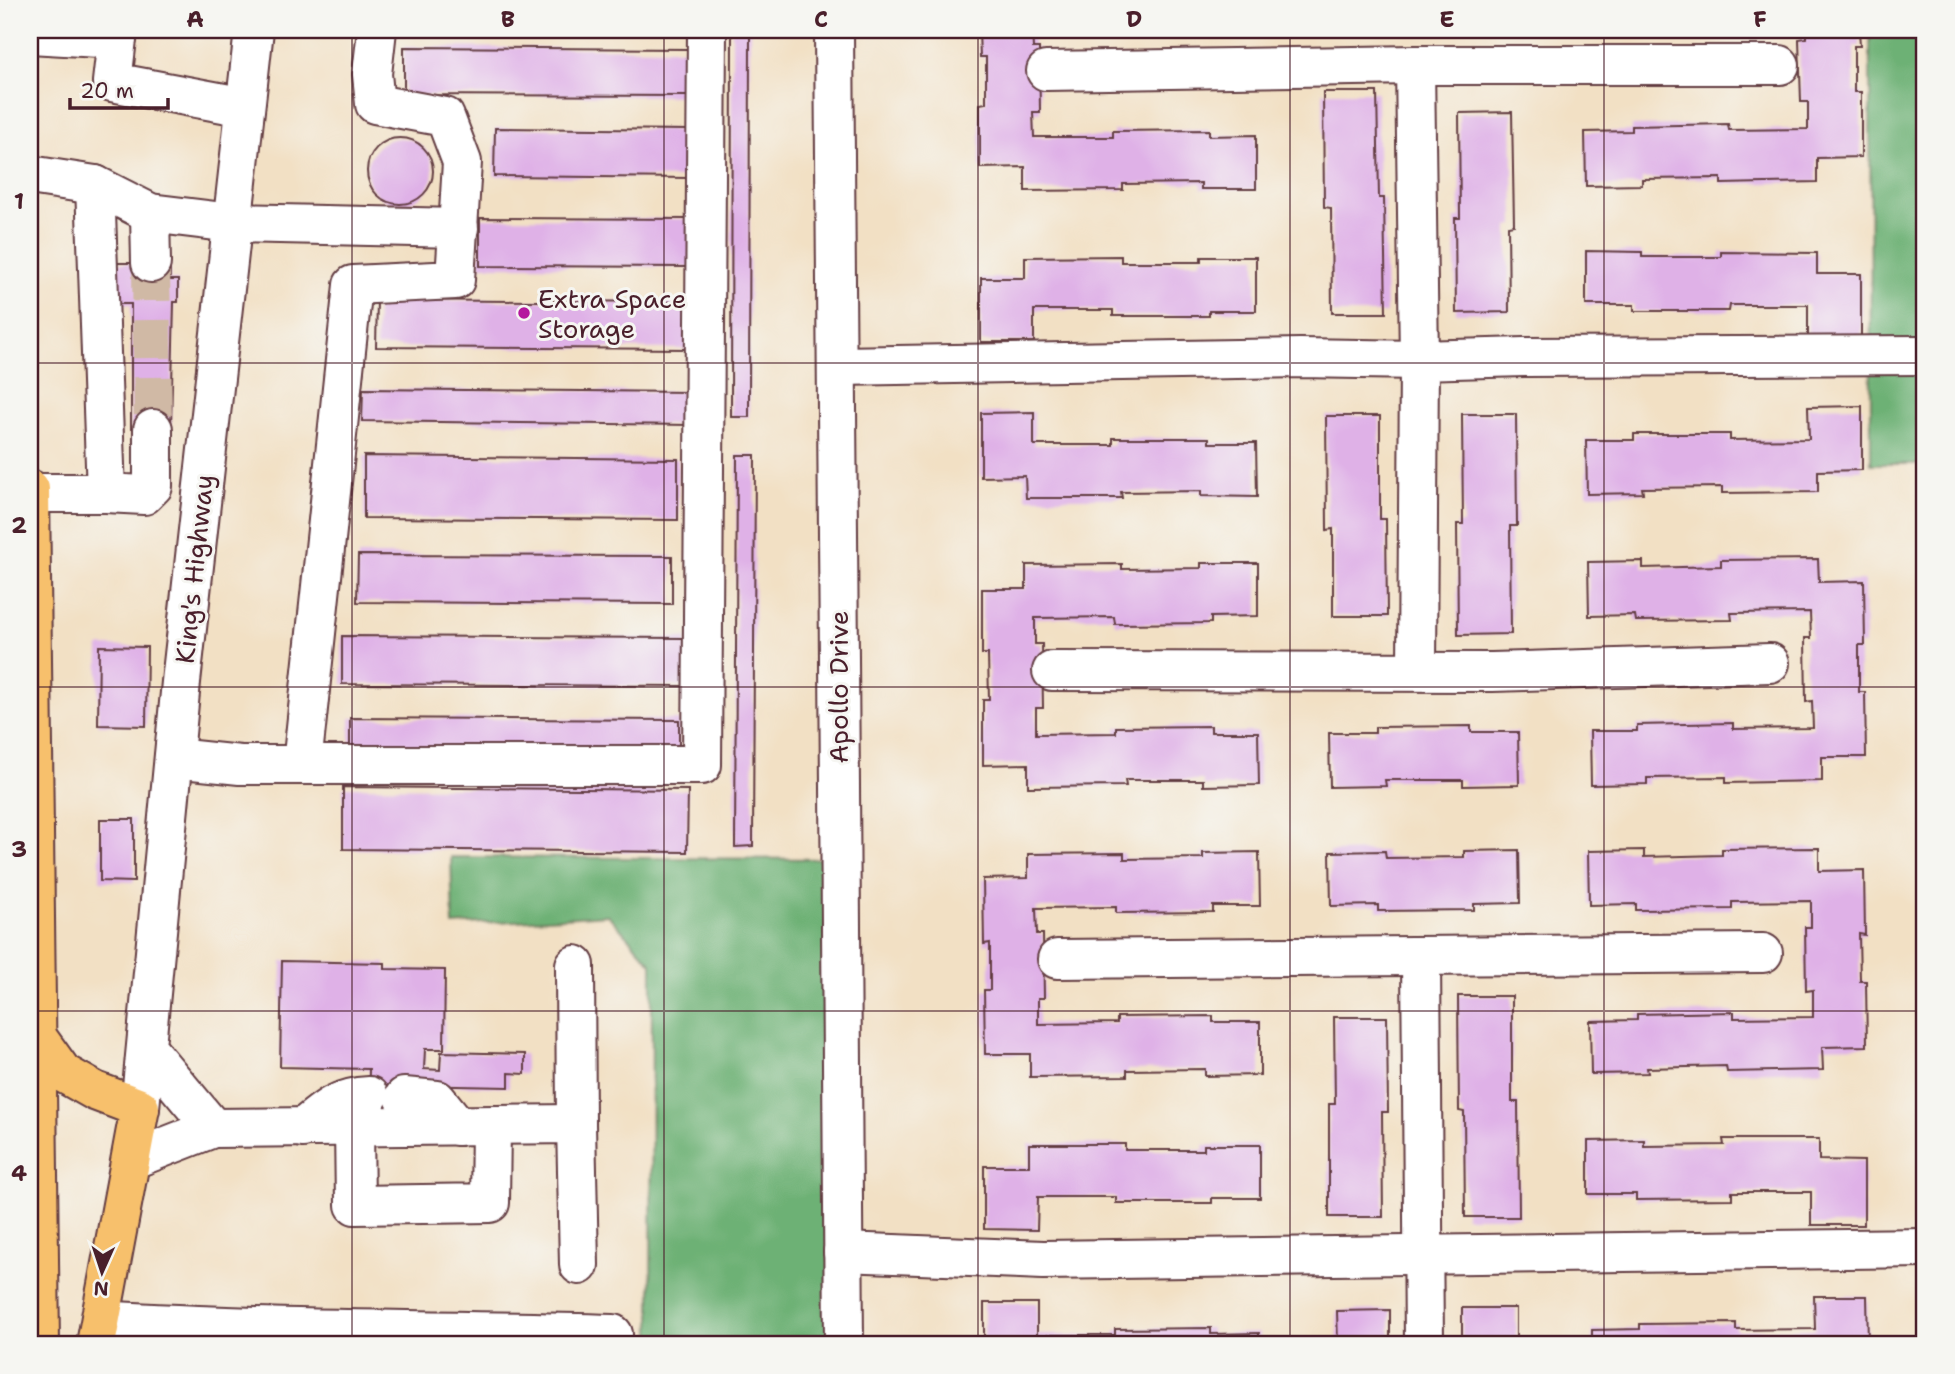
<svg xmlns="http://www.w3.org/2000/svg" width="1955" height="1374" viewBox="0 0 1955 1374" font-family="'Shantell Sans',sans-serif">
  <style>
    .forest { fill: #6db175; stroke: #5c6850; stroke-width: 2 }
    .building { fill: #dfb1e7 }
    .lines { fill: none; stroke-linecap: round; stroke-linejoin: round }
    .minor-tunnel { stroke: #d0b9a5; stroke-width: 38; stroke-dasharray: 38 19; stroke-linecap: butt }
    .minor-casing { stroke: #633c42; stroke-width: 42 }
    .major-casing { stroke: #633c42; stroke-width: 42 }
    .highway-casing { stroke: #633c42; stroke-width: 42 }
    .minor { stroke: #fff; stroke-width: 38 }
    .major { stroke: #f7c06c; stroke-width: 38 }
    .highway { stroke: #f7c06c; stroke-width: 38 }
    .grid { fill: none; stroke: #4a1f2b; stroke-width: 2; stroke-opacity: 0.55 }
    .poi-dot { fill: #b5179e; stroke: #f6f6f2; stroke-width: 2.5 }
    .labels { text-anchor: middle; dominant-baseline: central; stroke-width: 6; stroke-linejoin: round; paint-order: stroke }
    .poi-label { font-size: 26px; fill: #4a1f2b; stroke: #f6f6f2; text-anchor: start }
    .street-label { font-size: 26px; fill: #4a1f2b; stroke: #f6f6f2 }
    .neatline { fill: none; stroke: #4a1f2b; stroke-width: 2.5 }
    .grid-label { font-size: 23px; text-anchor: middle; font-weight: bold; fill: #4a1f2b }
  </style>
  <rect width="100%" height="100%" fill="#f6f6f2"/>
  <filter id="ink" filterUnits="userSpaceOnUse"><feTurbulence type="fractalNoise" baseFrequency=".0143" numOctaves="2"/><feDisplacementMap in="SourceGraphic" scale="14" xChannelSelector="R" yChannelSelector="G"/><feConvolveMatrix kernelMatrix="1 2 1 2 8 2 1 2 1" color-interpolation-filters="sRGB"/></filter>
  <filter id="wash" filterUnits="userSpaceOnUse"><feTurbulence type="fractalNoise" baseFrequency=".00686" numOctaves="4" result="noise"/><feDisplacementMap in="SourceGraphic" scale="28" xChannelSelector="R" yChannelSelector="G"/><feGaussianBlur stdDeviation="1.57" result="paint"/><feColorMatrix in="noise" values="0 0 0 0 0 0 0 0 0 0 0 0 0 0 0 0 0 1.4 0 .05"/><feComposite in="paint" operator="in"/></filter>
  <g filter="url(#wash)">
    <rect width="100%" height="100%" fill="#f2e0c4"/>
    <g class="forest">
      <polygon points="1870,30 1925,30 1925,464 1871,464"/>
      <polygon points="451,857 847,859 838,1344 651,1344 652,964 608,915 453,925"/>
    </g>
    <g id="blocks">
      <g class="building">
        <polygon points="732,30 750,30 749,417 731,417"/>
        <polygon points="979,30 1032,30 1033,48 1039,48 1040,112 1033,112 1034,137 1113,137 1113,131 1209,130 1209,136 1256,135 1256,189 1201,189 1201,183 1123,184 1123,190 1025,191 1025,167 980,168 980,104 986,103 986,57 980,57"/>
        <polygon points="1806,30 1859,30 1860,46 1854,46 1854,92 1861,92 1861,157 1817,158 1817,182 1721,184 1721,178 1642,179 1642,185 1586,186 1585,132 1632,131 1632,126 1728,124 1729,130 1808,129 1808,102 1801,102 1799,39 1806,38"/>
        <polygon points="404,47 689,49 689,96 404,95"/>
        <polygon points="1323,92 1377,92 1379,198 1384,198 1386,313 1332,313 1331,208 1324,207"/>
        <polygon points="1512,112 1514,225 1508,226 1509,312 1456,313 1455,218 1460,218 1459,113"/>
        <polygon points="495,128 690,130 690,178 494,176"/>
        <circle cx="400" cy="171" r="33"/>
        <polygon points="480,218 690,219 690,267 480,266"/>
        <polygon points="1586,251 1642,252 1642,257 1721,257 1721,252 1817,253 1817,274 1861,274 1861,338 1808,338 1808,305 1730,305 1729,311 1634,311 1634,305 1586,305"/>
        <polygon points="1121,256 1121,262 1201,262 1201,257 1256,257 1256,311 1209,311 1209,316 1113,316 1113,310 1034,310 1034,342 981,342 981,278 1025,278 1025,257"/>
        <polygon points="109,263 170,263 170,280 178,280 178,302 174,302 171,429 131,429 131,304 108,304"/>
        <polygon points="377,300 691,302 691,349 376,347"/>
        <polygon points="363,389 692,392 692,425 362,421"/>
        <polygon points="1862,406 1862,470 1818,471 1818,492 1722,493 1722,487 1642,488 1643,493 1587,494 1586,440 1634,440 1634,434 1730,434 1730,440 1809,439 1808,407"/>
        <polygon points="1034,412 1034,445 1113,445 1113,438 1209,438 1209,443 1256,443 1257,497 1201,496 1201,491 1121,492 1122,498 1026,498 1025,476 981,477 981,413"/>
        <polygon points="1462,414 1516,414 1517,526 1510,526 1511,634 1458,635 1457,524 1463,524"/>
        <polygon points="1326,416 1380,416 1380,519 1386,519 1387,616 1333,616 1333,529 1327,530"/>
        <polygon points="737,455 755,455 753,846 735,847"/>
        <polygon points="364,456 678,459 678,520 364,518"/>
        <polygon points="358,555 672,556 672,604 357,602"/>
        <polygon points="1818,559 1819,582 1864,581 1865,645 1859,645 1859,692 1865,692 1866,757 1822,757 1822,781 1726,783 1726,777 1647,778 1647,784 1591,785 1590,731 1637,731 1637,725 1733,723 1733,729 1813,728 1812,701 1806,702 1805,638 1811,638 1810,612 1731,613 1732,620 1636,621 1635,615 1589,616 1588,562 1643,561 1643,568 1721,566 1721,560"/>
        <polygon points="1201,563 1258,563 1258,616 1211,617 1211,623 1115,624 1114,617 1035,618 1035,644 1042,644 1043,708 1036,708 1036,734 1116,733 1116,727 1211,726 1211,732 1258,732 1259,785 1203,786 1203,780 1125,780 1126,786 1028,787 1028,764 983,765 983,700 989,700 988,654 982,654 982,589 1026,589 1026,565 1122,564 1122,569 1201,568"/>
        <polygon points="342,636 686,638 686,686 342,684"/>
        <polygon points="99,646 147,647 146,726 98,725"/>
        <polygon points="350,718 679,720 679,754 350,751"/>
        <polygon points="1471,726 1471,732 1518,732 1519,785 1463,786 1463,780 1385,780 1386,786 1330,787 1329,733 1375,733 1375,727"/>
        <polygon points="343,787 688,790 687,852 343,849"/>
        <polygon points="100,819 134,819 134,882 100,881"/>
        <polygon points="1819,848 1819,871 1864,870 1865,935 1859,934 1860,981 1866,981 1867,1046 1822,1047 1823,1070 1727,1072 1726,1066 1647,1068 1648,1073 1591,1074 1590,1021 1637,1020 1637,1014 1734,1012 1734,1018 1813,1017 1813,990 1806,991 1805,927 1811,927 1811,901 1732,902 1732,909 1636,910 1636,904 1589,905 1588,851 1644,850 1644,857 1722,855 1722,849"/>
        <polygon points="1519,850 1520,903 1474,904 1474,910 1378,911 1378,905 1331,906 1330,852 1385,851 1386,858 1464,857 1464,851"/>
        <polygon points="1259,852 1260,906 1213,906 1213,912 1116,913 1116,907 1036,908 1037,934 1043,934 1044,998 1038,998 1038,1024 1117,1023 1117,1017 1213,1016 1213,1022 1260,1022 1260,1075 1205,1076 1205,1069 1127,1070 1127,1076 1030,1077 1030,1054 985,1054 984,990 990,990 990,943 984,944 983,879 1028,878 1028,854 1124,853 1124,859 1203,858 1203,853"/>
        <polygon points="282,961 385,963 385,969 445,970 444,1049 425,1049 424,1069 440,1070 441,1052 525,1054 525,1074 509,1073 509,1087 405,1085 404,1111 368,1110 369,1069 280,1067"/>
        <polygon points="1458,996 1512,996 1512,1102 1518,1102 1519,1217 1465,1217 1464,1112 1459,1111"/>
        <polygon points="1334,1017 1387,1017 1388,1112 1382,1112 1383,1217 1329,1217 1329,1104 1335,1104"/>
        <polygon points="1723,1139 1819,1139 1819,1160 1864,1161 1864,1225 1811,1225 1811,1192 1732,1192 1732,1199 1636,1200 1636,1194 1588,1194 1588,1141 1644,1140 1644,1146 1724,1145"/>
        <polygon points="1029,1144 1125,1144 1125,1150 1204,1150 1204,1145 1260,1145 1260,1198 1212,1198 1212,1203 1116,1203 1116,1197 1038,1197 1037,1230 984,1229 984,1166 1029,1166"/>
        <polygon points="1814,1296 1867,1296 1868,1344 1592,1344 1592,1330 1640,1329 1640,1324 1736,1323 1736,1330 1815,1329"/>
        <polygon points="984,1303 1037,1303 1037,1335 1115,1335 1115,1329 1211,1328 1211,1334 1259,1333 1259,1344 984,1344"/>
        <rect x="1462" y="1308" width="54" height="36"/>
        <polygon points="1390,1310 1390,1344 1338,1344 1337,1311"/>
      </g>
    </g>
  </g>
  <g filter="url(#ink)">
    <use href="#blocks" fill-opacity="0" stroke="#633c42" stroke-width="2"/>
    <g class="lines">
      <polyline class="minor-tunnel" points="151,263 153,429"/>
      <g class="minor-casing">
        <g id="minor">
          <polyline points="118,30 112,82 245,107"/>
          <path d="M834,30C839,468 840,906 844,1344"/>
          <polyline points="30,34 117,39"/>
          <polyline points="1415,65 1419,360 1417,669"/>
          <polyline points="1046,71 1415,65 1780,65"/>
          <polyline points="30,175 95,185 150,213 232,223 459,228"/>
          <polyline points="95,185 106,493 144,495 153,486 153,429"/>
          <polyline points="150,213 151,263"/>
          <polyline points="839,366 1300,358 1419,360 1524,357 1925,355"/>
          <polyline points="30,493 106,493"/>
          <polyline points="1052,671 1492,672 1770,663"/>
          <polyline points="174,758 240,765 702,765 707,30"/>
          <polyline points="302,765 353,285 455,280 462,162 445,117 375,104 372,74 377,30"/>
          <polyline points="1421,956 1424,1344"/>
          <polyline points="1057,959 1763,953"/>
          <polyline points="575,965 576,1124"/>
          <polyline points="147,1049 213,1128"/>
          <polyline points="404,1097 437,1100 458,1126"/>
          <polyline points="140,1108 181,682 254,30"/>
          <polyline points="354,1127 355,1205 490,1203 491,1126"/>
          <path d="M303,1128C325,1109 339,1097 369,1096"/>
          <polyline points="131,1160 213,1128 576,1124 579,1265"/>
          <polyline points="843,1252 1043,1260 1925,1248"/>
          <path d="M101,1320C271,1331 442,1329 613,1334L612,1344"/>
        </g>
      </g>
      <g class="major-casing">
        <polyline id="major" points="30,489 40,1344"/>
      </g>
      <g class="highway-casing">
        <polyline id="highway" points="35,1034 63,1073 95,1091 140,1108 96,1344"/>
      </g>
      <use href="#minor" class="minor"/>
      <use href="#major" class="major"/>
      <use href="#highway" class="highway"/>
    </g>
  </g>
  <path class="grid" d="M352,30V1344M664,30V1344M978,30V1344M1290,30V1344M1604,30V1344M30,363H1925M30,687H1925M30,1011H1925"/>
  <circle class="poi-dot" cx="524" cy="313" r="7"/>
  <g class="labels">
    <g class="poi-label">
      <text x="538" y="298">Extra Space<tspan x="538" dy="30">Storage</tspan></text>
    </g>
    <g class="street-label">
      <text transform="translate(194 569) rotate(-84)">King's Highway</text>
      <text transform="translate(838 687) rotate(-90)">Apollo Drive</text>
    </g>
  </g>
  <rect width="1955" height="1374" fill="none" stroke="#f6f6f2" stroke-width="77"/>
  <g transform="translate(102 1272) rotate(183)" stroke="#f6f6f2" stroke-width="5" paint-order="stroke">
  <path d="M0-5L12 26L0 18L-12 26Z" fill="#4a1f2b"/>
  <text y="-10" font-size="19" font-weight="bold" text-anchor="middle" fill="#4a1f2b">N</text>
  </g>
  <path d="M70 98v10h98v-10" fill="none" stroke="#4a1f2b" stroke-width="3.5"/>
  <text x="80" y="98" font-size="21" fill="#4a1f2b" stroke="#f6f6f2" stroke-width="5" paint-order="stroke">20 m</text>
  <rect x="38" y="38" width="1878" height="1298" class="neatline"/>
  <g class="grid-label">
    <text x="195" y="27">A</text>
    <text x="508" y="27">B</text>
    <text x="821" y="27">C</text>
    <text x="1134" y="27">D</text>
    <text x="1447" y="27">E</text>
    <text x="1760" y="27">F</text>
    <text x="19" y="209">1</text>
    <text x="19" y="533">2</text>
    <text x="19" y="857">3</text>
    <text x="19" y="1181">4</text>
  </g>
</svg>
